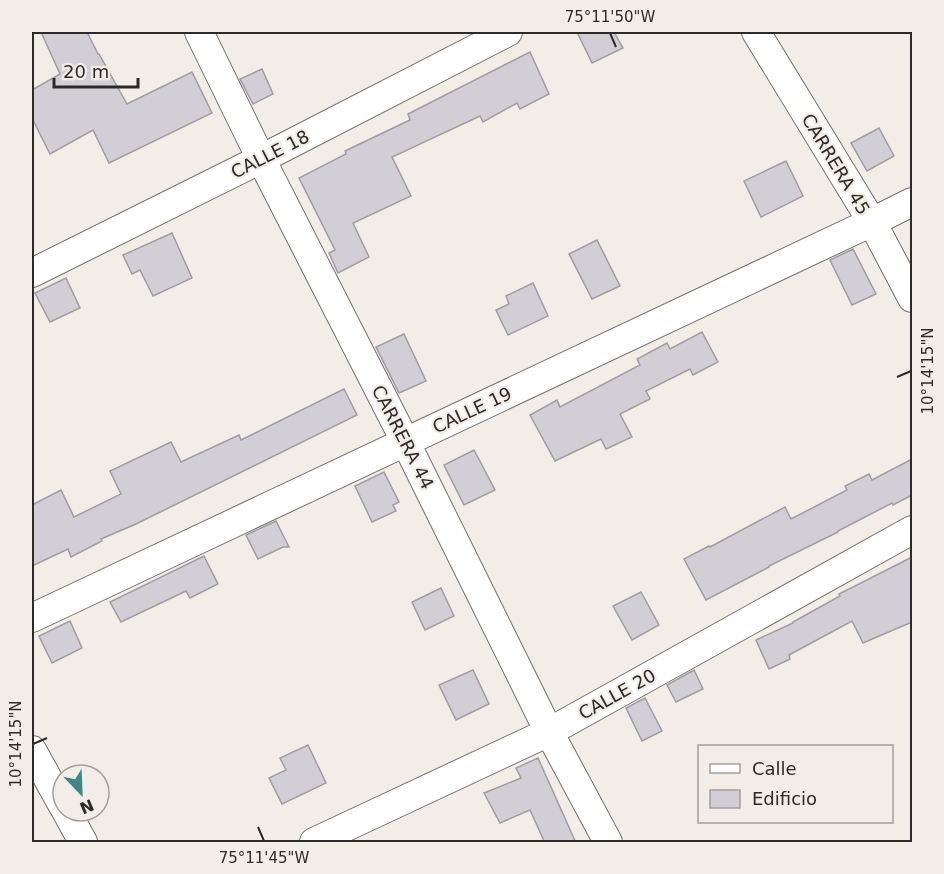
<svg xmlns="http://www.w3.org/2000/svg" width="944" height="874" viewBox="0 0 944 874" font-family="'DejaVu Sans',sans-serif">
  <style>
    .building { fill: #d1cfd5; stroke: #9f9ca2; stroke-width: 1.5 }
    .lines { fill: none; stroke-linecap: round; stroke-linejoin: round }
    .street-casing { stroke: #75706c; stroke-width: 30 }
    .street { stroke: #fff; stroke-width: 28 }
    .ticks { fill: none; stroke: #2d2b29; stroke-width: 2 }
    .labels { text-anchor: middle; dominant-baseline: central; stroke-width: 4.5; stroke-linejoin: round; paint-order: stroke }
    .street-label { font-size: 18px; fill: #2d2b29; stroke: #f3ede8 }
    .neatline { fill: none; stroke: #2d2b29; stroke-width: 2 }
    .ticks-label { font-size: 15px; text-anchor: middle; fill: #2d2b29 }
  </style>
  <rect width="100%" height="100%" fill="#f3ede8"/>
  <g class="building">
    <polygon points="41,32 87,32 98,54 99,54 127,104 192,72 212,113 109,163 93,130 50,154 32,118 32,90 60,74"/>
    <polygon points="577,32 614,32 623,48 592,63"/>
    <polygon points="530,52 549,94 520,109 517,103 483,122 480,116 392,157 411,196 353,223 369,257 338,273 329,253 335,250 299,178 346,154 345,151 410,120 408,114"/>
    <polygon points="262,69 273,94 253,104 240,79"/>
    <polygon points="879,128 894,156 867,171 851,143"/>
    <polygon points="786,161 803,196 761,217 744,181"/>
    <polygon points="172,233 192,278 153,296 140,270 132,274 123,255"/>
    <polygon points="597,240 620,286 592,299 569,254"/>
    <polygon points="853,249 876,294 852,305 830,260"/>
    <polygon points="66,278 80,308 50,322 35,293"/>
    <polygon points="533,283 548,316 508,335 496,310 509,304 506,296"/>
    <polygon points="702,332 718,362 693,375 690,369 646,391 650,399 620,414 632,437 606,449 601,439 555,461 530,415 557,400 560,407 640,365 637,359 667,343 670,349"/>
    <polygon points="404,334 426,381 399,393 376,347"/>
    <polygon points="344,389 357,415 136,524 101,539 102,541 71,557 68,549 32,566 32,505 61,490 74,517 121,494 110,471 171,442 181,462 239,435 241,440"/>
    <polygon points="474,450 495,490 464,505 444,465"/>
    <polygon points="912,459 912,495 893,505 892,503 838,531 838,532 769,566 769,567 706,600 684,559 709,546 710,547 785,507 791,519 847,490 845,486 869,474 872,480"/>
    <polygon points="384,472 399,502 393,505 396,511 372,522 355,486"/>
    <polygon points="276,521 289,547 283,547 258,559 246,535"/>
    <polygon points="204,556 218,584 190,598 186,591 121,622 110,602"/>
    <polygon points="912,557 912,622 863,643 852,621 789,655 790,659 769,669 756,640 793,623 793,622 840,596 839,594"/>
    <polygon points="441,588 454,616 425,630 412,602"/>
    <polygon points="641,592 659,625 632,640 613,606"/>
    <polygon points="70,621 82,648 52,663 39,636"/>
    <polygon points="473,670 489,704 456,720 439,685"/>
    <polygon points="694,670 703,689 676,702 667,685"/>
    <polygon points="645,698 662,731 642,741 626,708"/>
    <polygon points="308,745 326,783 282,804 269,778 286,770 280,758"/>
    <polygon points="538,758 576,843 545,843 530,810 500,823 484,793 521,778 516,768"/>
  </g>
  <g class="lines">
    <g class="street-casing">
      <g id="street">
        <polyline points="199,32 261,159 405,441 549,732 608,842"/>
        <polyline points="756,32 872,222 912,298"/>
        <polyline points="32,273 261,159 508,32"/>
        <polyline points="32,618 872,222 912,202"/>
        <polyline points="32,750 63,806"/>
        <polyline points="66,811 83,842"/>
        <polyline points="314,842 549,732 912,530"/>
      </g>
    </g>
    <use href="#street" class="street"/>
  </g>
  <path class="ticks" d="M610,33L616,47M897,377L911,371M33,744L47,738M258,827L264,841"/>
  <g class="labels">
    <g class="street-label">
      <text transform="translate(270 154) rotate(-27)">CALLE 18</text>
      <text transform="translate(836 164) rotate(59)">CARRERA 45</text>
      <text transform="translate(472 410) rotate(-25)">CALLE 19</text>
      <text transform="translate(403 437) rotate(63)">CARRERA 44</text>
      <text transform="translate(617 694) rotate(-29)">CALLE 20</text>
    </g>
  </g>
  <rect width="944" height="874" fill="none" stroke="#f3ede8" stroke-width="66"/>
  <rect x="698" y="745" width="195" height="78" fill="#f3ede8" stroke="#a49f9c" stroke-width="1.5"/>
  <rect x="710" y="764" width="30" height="9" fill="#ffffff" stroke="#a49f9c" stroke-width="1.5"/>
  <text x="752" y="775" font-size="18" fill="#2d2b29">Calle</text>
  <rect x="710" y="790" width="30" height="18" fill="#d1cfd5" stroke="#a49f9c" stroke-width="1.5"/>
  <text x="752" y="805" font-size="18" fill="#2d2b29">Edificio</text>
  <g transform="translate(81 793) rotate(157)"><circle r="28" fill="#f3ede8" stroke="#a49f9c" stroke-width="1.5"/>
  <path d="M0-4.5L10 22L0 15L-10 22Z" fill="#3f8784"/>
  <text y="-9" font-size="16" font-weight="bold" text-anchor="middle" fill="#2d2b29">N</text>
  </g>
  <path d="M54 78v9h84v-9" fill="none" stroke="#2d2b29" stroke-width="3"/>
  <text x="63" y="78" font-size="18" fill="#2d2b29" stroke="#f3ede8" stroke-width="4.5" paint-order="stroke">20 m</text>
  <rect x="33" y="33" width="878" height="808" class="neatline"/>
  <g class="ticks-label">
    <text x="610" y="22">75°11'50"W</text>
    <text transform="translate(928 371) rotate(-90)" y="5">10°14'15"N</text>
    <text transform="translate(16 744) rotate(-90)" y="5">10°14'15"N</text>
    <text x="264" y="863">75°11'45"W</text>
  </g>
</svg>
